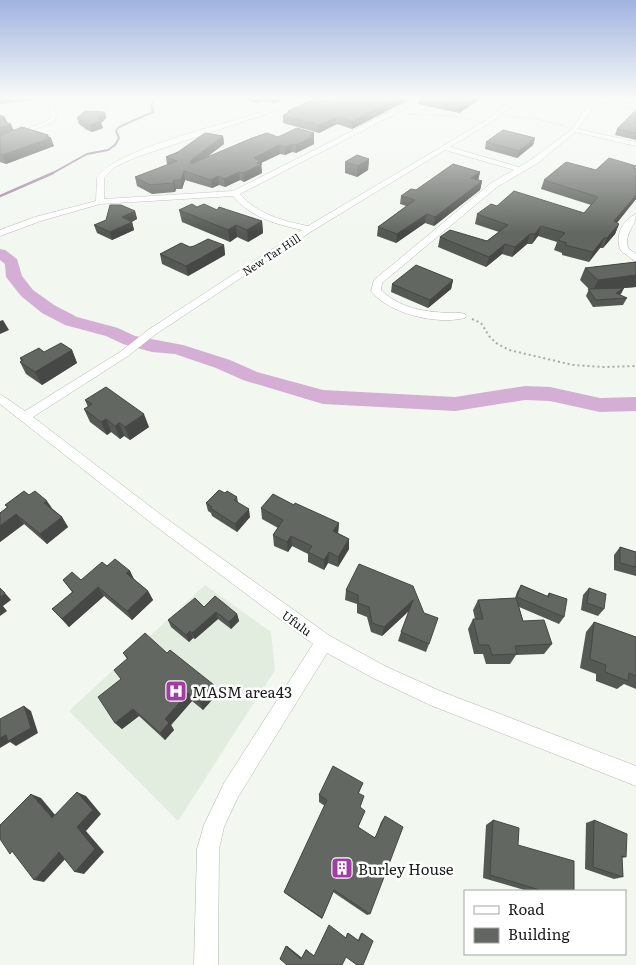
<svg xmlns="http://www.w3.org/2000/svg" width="636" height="965" viewBox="0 0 636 965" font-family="Literata,serif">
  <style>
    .built { fill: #e2ede0 }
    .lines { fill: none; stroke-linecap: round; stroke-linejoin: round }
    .stream-far1 { stroke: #9c829c; stroke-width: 2 }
    .stream { stroke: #9c829c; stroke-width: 2.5 }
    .river { fill: #d4aed4; fill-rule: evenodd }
    .minor-casing { stroke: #b2b8b1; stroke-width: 1 }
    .path-far1 { stroke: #a8aca6; stroke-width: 1; stroke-dasharray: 1 2; stroke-linecap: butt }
    .path { stroke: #a8aca6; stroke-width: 2; stroke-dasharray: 2 3; stroke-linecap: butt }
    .minor { fill: #fff; fill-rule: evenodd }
    .wall { fill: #545953 }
    .shaded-wall { fill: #454844 }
    .building { fill: #626761; stroke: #454844 }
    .labels { text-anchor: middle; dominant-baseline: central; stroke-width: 5; stroke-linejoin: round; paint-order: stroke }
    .far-street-label { font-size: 11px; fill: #1b1d1b; stroke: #fff }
    .street-label { font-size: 12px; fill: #1b1d1b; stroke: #fff }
    .near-poi-label { font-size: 15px; fill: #1b1d1b; stroke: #fff; text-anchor: start }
  </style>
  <rect width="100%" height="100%" fill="#f2f7f0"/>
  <polygon class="built" points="205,585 271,632 275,670 178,821 69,711"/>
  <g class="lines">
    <polyline class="stream-far1" points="51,174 87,154 108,150 115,145 119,138 116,131 119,127 153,112 152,105 155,97"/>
    <polyline class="stream" points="0,196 53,173"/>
    <polygon class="river" points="0,249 5,250 17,259 22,276 33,290 54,305 77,317 118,328 135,336 183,345 230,360 257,372 323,390 455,397 525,386 550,387 600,398 636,397 636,411 600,412 550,401 525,400 455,411 323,404 243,380 216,368 175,354 152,352 123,344 106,336 65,325 42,313 21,296 6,277 5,264 0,260"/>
    <g class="minor-casing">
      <g id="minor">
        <polygon points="46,97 52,97 57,116 53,122 0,144 0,140 49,120 51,116"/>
        <path d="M419,97H428L240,194C257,214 283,221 308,226L485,121L516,97H523L489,123L450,147L519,167L532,159L572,129L594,97L636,105V109L597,101L578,129L636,142V146L575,132L538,163L497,187L382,283L381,290C403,311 432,313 461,313L465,314L466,316L465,318C437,325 389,314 371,291L374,280L491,183L514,170L445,150L312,231L156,334L128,356L33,417L160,514L330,636L385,666L440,691L636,766V786L430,705L373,678L327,653L238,797L224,827L219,849L218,965H194L197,849L204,825L224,783L313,644L150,522L0,404V394L25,411L120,352L148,330L302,230C275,224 250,217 233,196L100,204L41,221L0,236V230L35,217L96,201L97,178C112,149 241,120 276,108L281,109L134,158L115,167L104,178V199L233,191Z"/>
        <path d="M636,214C636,228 624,231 628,248L636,254V262L621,251C614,237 622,220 636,214Z"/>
      </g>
    </g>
    <g class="path-far1">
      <polyline points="408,114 455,116 475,120"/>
      <polyline points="507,116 536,119 566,126"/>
    </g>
    <polyline class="path" points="472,319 481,323 489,336 496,343 509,350 573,365 604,367 636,366"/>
    <use href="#minor" class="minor"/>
  </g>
  <g class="wall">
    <polygon points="238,97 287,97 275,103 263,101 257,103"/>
    <polygon points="414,97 352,129 337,124 319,133 283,123 283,116 288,113 288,111 334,103"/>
    <polygon points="419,97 494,97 492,100 481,99 459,113 418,104"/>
    <polygon points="636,110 636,140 615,135 617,129"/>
    <polygon points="105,112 106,118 101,123 103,128 92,132 87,130 79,124 77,118"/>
    <polygon points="0,115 14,130 49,137 54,146 6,164 0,162"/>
    <polygon points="314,133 314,144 296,153 292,152 285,155 280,154 261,163 262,173 244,182 240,180 225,187 219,185 212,188 185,180 182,189 176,189 175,192 152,194 137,186 135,177 167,165 166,157 178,152 223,136 224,144 208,156 278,137"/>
    <polygon points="535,138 533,145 517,158 485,149 486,142"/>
    <polygon points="369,159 368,170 357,177 345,173 345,162"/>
    <polygon points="636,166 635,168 636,199 617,223 619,224 615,234 603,248 600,248 589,262 562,255 562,253 554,250 557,242 538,236 532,244 527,244 512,257 502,254 486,267 438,247 440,237 487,241 499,232 475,224 477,214 497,206 584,213 591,205 541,189 544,180 596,170"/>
    <polygon points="480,172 478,180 482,181 480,190 434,226 425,223 396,243 377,236 378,227 406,206 400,204 401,196 416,190"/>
    <polygon points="197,207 217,210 262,221 263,233 248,242 237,237 230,242 182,222 179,210"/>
    <polygon points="135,211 137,219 132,222 134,230 112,240 97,233 94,225"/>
    <polygon points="224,245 225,255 188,276 162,264 160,254 190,247"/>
    <polygon points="636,262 636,287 624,288 620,295 627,298 623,305 593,307 586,296 589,289 580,280 585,268"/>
    <polygon points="453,280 451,289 428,308 391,292 392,284"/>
    <polygon points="72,350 77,363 42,385 26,374 20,362 21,361 20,358 44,352"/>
    <polygon points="85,400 149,427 130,440 124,436 120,439 111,432 107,435 90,422 84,409 88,407"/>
    <polygon points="225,493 237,497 238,502 250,517 237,532 212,516 211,513 208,511 206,503"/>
    <polygon points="29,495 54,510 62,517 68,527 47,544 24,524 0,542 0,513 7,507 5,505"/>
    <polygon points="294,505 339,523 338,533 349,539 349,549 338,567 328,563 324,570 308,562 308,554 292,546 288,552 274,546 273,535 278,528 262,519 261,508"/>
    <polygon points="620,547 636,552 636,576 614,570 614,555"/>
    <polygon points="107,566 130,571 134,579 148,591 153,600 132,620 104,596 69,627 52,609 72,592 63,580 81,580"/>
    <polygon points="521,585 547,596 549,593 564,617 559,624 519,607 523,621 552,644 544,654 516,655 510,664 486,664 483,654 474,654 468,629 473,619 475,619 473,610 478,600 515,598 517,592"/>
    <polygon points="413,586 429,644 426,652 398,641 401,632 409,611 382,636 371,632 367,617 357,613 357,604 345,600 346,590"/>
    <polygon points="589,588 604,609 598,616 581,610 583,595"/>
    <polygon points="204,607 237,614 239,621 231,629 218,619 195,639 193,638 189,642 171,627 168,620"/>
    <polygon points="594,622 636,637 636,689 624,684 617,689 596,681 596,674 580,668 586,632"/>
    <polygon points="123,653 167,653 214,685 218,693 203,710 192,701 171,725 174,730 165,740 139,716 122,729 115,723 121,679 127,659"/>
    <polygon points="363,783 359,793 360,808 358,827 375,838 381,822 385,816 370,914 367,915 333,892 322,919 286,894 284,892 325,806 319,802 319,795"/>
    <polygon points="493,820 518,845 574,891 528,891 483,878 486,825"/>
    <polygon points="594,820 626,857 622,858 623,877 614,879 585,869 586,823"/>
    <polygon points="347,933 358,940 361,933 362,933 373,941 346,957 287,965 286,946 287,946 302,958 306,949 314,956 346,937"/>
  </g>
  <g class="shaded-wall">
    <polygon points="0,97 31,97 32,100 0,104"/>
    <polygon points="256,97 262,97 263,101 257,103"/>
    <polygon points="274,97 287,97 275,103"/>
    <polygon points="401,97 414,97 352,129 352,121"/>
    <polygon points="474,97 482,97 481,99 459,113 460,106"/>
    <polygon points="105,112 106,118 101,123 103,128 92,132 90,125"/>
    <polygon points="5,117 8,125 11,124 14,132 0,138 0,120 2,118"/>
    <polygon points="337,117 337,124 319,133 319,125"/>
    <polygon points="314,133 314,144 296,153 296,145"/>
    <polygon points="48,135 50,138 51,138 54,146 6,164 2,155"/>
    <polygon points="223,136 224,144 191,169 190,161"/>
    <polygon points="535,138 533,145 517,158 519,151"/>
    <polygon points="292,144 292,152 285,155 285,147"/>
    <polygon points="279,145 280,154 261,163 262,173 244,182 243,173 254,158"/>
    <polygon points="369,159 368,170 357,177 358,166"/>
    <polygon points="184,171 185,180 182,189 181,180"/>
    <polygon points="239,172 240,180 225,187 224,179"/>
    <polygon points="480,172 478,181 471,178"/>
    <polygon points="218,176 219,185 212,188 211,180"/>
    <polygon points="174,180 176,189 175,192 173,183"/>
    <polygon points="482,181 480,190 434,226 435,217"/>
    <polygon points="636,195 636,199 610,231 614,221"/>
    <polygon points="135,211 137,219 124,225 122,217"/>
    <polygon points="427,214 425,223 396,243 397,234"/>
    <polygon points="262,221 263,233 248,242 247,230"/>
    <polygon points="132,222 134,230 112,240 110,232"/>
    <polygon points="619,224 615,234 603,248 607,238"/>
    <polygon points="236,225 237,237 230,242 228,230"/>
    <polygon points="541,226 538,236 532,244 535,234"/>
    <polygon points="530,234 527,244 512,257 515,247"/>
    <polygon points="604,238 600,248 589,262 593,252"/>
    <polygon points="505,244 502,254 486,267 489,257"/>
    <polygon points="224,245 225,255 188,276 186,266"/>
    <polygon points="636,275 636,287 624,288 621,294 613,300 616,293 592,293 598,280"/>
    <polygon points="453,280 451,289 428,308 430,300"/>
    <polygon points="3,320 9,330 0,334 0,321"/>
    <polygon points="72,350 77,363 42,385 35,372"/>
    <polygon points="144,414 149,427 130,440 125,427"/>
    <polygon points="106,419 111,432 107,435 101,422"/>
    <polygon points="119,423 124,436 120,439 115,426"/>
    <polygon points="47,501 54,511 44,503"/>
    <polygon points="249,509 250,517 237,532 235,524"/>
    <polygon points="16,514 24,524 0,542 0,526"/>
    <polygon points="62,517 68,527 47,544 40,534"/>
    <polygon points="339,523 338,534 333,531"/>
    <polygon points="291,536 292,546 288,552 287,542"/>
    <polygon points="349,539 349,549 338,567 338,557"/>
    <polygon points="329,552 328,563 324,570 324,560"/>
    <polygon points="130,571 134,580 126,573"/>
    <polygon points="98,587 104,596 69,627 62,619"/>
    <polygon points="148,591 153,600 132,620 127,611"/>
    <polygon points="5,593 11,600 3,606 7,611 0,616 0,597"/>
    <polygon points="413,600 411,609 382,636 384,627"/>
    <polygon points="216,612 218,619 195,639 192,633"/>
    <polygon points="237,614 239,621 231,629 229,622"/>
    <polygon points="190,631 193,638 189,642 186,635"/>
    <polygon points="214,685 218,693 203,710 200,703"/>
    <polygon points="188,693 192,701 171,725 174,730 165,740 160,733 165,719"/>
    <polygon points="24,706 31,711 38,733 16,746 10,742 0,748 0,738"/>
    <polygon points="133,709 139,716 122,729 115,723"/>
    <polygon points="77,792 86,796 101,814 86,831 104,852 84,874 75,872 77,827"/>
    <polygon points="31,794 41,798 61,822 52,818"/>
    <polygon points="59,852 69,855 44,882 34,880"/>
    <polygon points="286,946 287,946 302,958 301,959"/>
  </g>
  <g class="building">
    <polygon points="345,97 401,97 352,121 337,117 319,125 283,116 290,111 288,111 316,98 334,103"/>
    <polygon points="420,97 474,97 460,106"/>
    <polygon points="636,110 636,133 617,129"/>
    <polygon points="85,111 105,112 98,118 101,121 90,125 85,124 77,118"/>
    <polygon points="0,115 5,117 2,118 5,119 0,120 11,124 0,128"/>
    <polygon points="22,127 48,135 46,136 51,138 2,155 0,154 0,136"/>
    <polygon points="297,128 314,133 310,135 314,136 296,145 292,144 285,147 279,145 254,158 261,161 257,163 262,164 243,173 239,172 224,179 218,176 211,180 184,171 181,180 174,180 173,183 150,185 135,177 177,161 166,157 178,152 205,133 223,136 190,161 191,164 252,138 267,133 278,137"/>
    <polygon points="503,130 535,138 519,151 486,142"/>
    <polygon points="357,155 369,159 358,166 345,162"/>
    <polygon points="609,158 636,166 633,168 636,169 636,195 614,221 619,224 607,238 604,238 593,252 565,245 567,243 558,240 565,233 541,226 535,234 530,234 515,247 505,244 489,257 440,237 450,230 487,241 508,225 477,214 491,204 497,206 514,191 584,213 598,197 544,180 566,162 596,170"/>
    <polygon points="453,164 480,172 471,178 482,181 435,217 427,214 397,234 378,227 415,200 401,196 411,189 416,190"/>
    <polygon points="192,204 197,207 204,204 217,210 219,207 262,221 247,230 236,225 228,230 179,210"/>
    <polygon points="110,205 121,205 135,211 122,217 132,222 110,232 94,225 106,220"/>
    <polygon points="208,239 224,245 186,266 160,254 181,243 190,247 194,246"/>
    <polygon points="636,262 636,275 598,280 585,268"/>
    <polygon points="416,265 453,280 430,300 392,284"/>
    <polygon points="624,288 616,293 627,298 596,300 588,289"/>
    <polygon points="61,343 72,350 35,372 20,362 23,360 20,358 39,348 44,352"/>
    <polygon points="106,387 144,414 125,427 119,423 115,426 106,419 101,422 84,409 92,404 85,400"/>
    <polygon points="219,490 225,493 227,491 237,497 234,500 249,509 235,524 210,508 212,507 206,503"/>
    <polygon points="24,491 29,495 35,491 47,501 44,503 62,517 40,534 16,514 0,526 0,513 8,507 5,505"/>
    <polygon points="273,494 294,505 295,503 339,523 333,531 349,539 338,557 329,552 324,560 308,552 312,546 291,536 287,542 273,535 283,520 261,508"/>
    <polygon points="620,547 636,552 636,567 620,563"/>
    <polygon points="115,559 130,571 126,573 148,591 127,611 98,587 62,619 52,609 73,592 63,580 72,572 81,580 102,562 107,566"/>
    <polygon points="359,564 413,586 424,613 438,618 429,644 401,632 413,600 384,627 372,623 369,607 358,603 358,595 346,590"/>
    <polygon points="521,585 549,597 549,593 567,599 564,617 517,597"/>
    <polygon points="0,588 5,593 0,597"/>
    <polygon points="589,588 606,594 604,609 587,603"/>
    <polygon points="215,596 237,614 229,622 216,612 192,633 190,631 186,635 168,620 195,598 204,607"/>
    <polygon points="516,598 523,621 544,620 552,644 515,646 517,654 492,655 489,645 479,645 473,619 483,619 478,600"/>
    <polygon points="594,622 636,637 636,676 629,673 628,681 605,672 606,665 590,659"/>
    <polygon points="145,633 167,653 170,650 214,685 200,703 188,693 165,719 169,723 160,733 133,709 115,723 98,697 121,679 114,670 128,658 123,653"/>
    <polygon points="24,706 31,728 8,741 6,735 0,738 0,719"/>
    <polygon points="333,766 363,783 358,793 364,796 360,807 365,811 358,827 375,838 385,816 403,827 370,914 334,890 322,918 284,892 327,800 319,795"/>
    <polygon points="77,792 93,810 77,827 95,849 75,872 59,852 34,880 12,851 10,854 0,839 0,825 31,794 52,818"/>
    <polygon points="493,820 519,828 518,845 574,861 574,891 543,891 490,875"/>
    <polygon points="594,820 627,834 626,857 622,856 623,877 593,867"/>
    <polygon points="329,925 346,938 348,933 359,941 362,933 373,941 363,965 357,965 346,957 342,965 287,965 280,959 286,946 301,959 306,950 314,956"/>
  </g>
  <linearGradient id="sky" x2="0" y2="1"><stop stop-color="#a0b2e0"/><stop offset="0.42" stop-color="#f9fbf8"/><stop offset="1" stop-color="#f9fbf8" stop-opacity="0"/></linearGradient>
  <rect width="636" height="233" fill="url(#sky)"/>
  <defs>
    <g id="hospital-square" transform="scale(1.125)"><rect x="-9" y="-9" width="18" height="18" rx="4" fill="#a03ea5" stroke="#fff"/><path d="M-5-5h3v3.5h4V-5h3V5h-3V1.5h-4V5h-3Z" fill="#fff"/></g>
    <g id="building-square" transform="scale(1.125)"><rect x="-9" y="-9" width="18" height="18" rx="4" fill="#a03ea5" stroke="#fff"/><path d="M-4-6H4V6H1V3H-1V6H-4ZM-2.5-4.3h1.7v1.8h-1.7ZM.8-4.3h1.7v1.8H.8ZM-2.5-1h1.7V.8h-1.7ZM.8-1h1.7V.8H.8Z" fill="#fff"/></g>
  </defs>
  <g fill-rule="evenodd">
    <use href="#hospital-square" x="176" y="691"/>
    <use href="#building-square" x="342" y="868"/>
  </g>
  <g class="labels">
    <g class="far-street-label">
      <text transform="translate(271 254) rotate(-33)">New Tar Hill</text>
    </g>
    <g class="street-label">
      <text transform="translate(297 623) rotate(36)">Ufulu</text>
    </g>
    <g class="near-poi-label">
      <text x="192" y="691">MASM area43</text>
      <text x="358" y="868">Burley House</text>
    </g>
  </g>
  <rect x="464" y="890" width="162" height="65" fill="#ffffff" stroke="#a4a5a4"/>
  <rect x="474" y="906" width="25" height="8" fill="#ffffff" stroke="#a4a5a4"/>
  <text x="508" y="915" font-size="15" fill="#1b1d1b">Road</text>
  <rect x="474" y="928" width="25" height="15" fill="#626761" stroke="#a4a5a4"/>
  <text x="508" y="940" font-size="15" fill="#1b1d1b">Building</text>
</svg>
